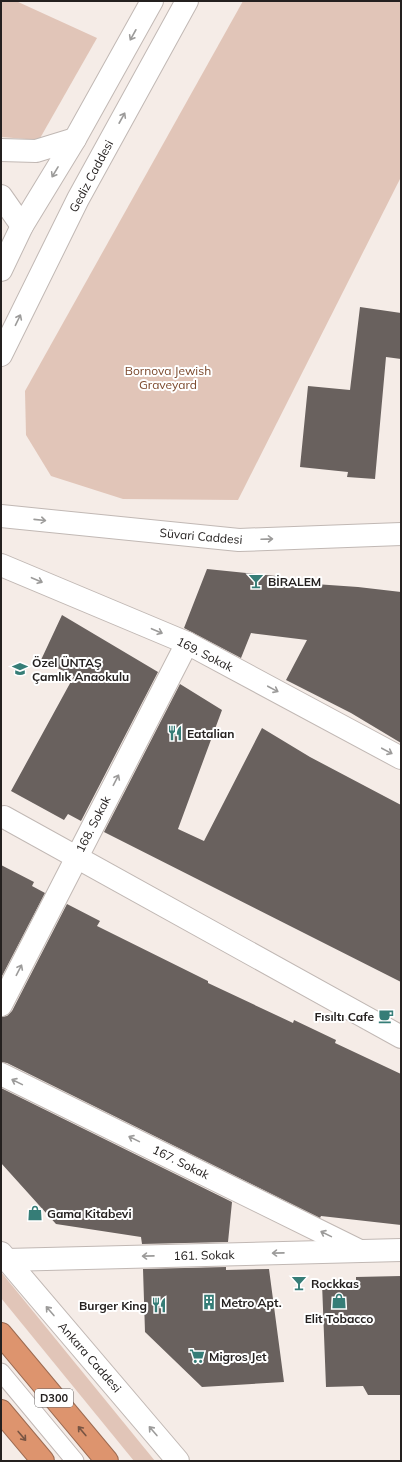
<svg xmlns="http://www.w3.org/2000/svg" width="402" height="1462" viewBox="0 0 402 1462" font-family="Mulish,sans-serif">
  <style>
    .green { fill: #e1c5b8 }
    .building { fill: #69615e }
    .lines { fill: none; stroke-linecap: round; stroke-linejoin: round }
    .lane-casing { stroke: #c1b8b4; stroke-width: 19 }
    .street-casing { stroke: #c1b8b4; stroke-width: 24 }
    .secondary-casing { stroke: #c1b8b4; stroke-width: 24 }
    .highway-casing { stroke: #9c6b52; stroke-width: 24 }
    .lane { stroke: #fff; stroke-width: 17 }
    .street { stroke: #fff; stroke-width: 22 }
    .secondary { stroke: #fff; stroke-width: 22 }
    .highway { stroke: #dd946e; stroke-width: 22 }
    .oneway { stroke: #9c9b9a }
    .oneway2 { stroke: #775443 }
    .labels { text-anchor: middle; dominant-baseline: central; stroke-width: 4; stroke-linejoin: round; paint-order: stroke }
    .shield { fill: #fff; stroke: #666362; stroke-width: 1 }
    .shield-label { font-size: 11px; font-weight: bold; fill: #24201f }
    .street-label { font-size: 12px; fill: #24201f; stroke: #fff }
    .park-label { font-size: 12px; fill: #7b482c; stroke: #fff }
    .poi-label { font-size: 12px; font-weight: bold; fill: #24201f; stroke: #fff; text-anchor: start }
  </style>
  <rect width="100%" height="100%" fill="#f5ece7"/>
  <g class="green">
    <polygon points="1,1 16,1 97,38 39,140 1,137"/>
    <polygon points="243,1 401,1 401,177 238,500 123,499 51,476 26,435 25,391"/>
    <polygon points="1,1272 155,1461 134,1461 1,1298"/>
  </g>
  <g class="building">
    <polygon points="360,307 401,313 401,359 386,357 375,479 347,477 348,472 300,467 308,386 350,390"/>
    <polygon points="207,569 286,577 286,582 358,587 401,592 401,743 351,713 286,680 307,640 251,633 241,658 184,628"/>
    <polygon points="62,615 158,672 81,821 68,814 64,820 11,791 74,676 41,660"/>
    <polygon points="180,684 222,710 178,829 204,841 262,728 310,757 401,805 401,982 104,832"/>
    <polygon points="1,865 34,882 32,886 45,893 1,978"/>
    <polygon points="67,904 100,921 97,926 208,981 208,983 293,1023 294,1020 336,1040 335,1043 401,1074 401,1225 321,1216 320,1218 7,1063 1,1062 1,1017 7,1016 12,1011"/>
    <polygon points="1,1088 232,1202 228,1242 142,1244 141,1237 56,1224 1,1163"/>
    <polygon points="226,1267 226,1270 269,1269 284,1382 202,1387 145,1332 143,1269"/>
    <polygon points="401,1276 401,1395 368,1395 363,1386 326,1387 322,1283 356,1281 356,1277"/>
  </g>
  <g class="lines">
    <g class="lane-casing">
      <polyline id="lane" points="1,1372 75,1461"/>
    </g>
    <g class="street-casing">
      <g id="street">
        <polyline points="1,150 36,151 75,139"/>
        <polyline points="1,196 22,226"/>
        <polyline points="1,565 187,643 401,758"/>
        <polyline points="4,817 401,1037"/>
        <polyline points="1,1005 187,643"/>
        <polyline points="1,1074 360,1251"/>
        <polyline points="6,1260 401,1250"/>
      </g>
    </g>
    <g class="secondary-casing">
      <g id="secondary">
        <polyline points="1,270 22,226 75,139 152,1"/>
        <polyline points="1,355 78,199 187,1"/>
        <polyline points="1,516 239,540 401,534"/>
        <polyline points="1,1253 178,1461"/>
      </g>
    </g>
    <g class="highway-casing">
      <g id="highway">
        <polyline points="1,1334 107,1461"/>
        <polyline points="1,1411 43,1461"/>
      </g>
    </g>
    <use href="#lane" class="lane"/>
    <use href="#street" class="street"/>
    <use href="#secondary" class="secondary"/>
    <use href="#highway" class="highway"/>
  </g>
  <defs><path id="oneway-shaft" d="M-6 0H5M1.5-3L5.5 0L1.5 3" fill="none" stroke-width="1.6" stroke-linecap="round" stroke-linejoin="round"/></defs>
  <g class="oneway">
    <use href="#oneway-shaft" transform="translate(133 35) rotate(119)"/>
    <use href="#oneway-shaft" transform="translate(122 118) rotate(-61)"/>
    <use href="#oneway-shaft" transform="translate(55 172) rotate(121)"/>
    <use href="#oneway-shaft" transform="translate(18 320) rotate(-64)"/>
    <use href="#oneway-shaft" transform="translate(40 520) rotate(6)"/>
    <use href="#oneway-shaft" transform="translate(267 539) rotate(-2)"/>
    <use href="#oneway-shaft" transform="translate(37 580) rotate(23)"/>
    <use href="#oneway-shaft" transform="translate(157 631) rotate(23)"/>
    <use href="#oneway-shaft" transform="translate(273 689) rotate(28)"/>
    <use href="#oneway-shaft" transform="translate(387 751) rotate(28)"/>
    <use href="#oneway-shaft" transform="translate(116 780) rotate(-63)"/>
    <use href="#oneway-shaft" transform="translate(19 970) rotate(-63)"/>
    <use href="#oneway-shaft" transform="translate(17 1082) rotate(-154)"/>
    <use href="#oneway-shaft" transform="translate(134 1139) rotate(-154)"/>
    <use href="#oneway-shaft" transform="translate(326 1234) rotate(-154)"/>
    <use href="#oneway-shaft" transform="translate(278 1253) rotate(179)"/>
    <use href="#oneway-shaft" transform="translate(148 1256) rotate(179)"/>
    <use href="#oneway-shaft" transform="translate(50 1311) rotate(-131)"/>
    <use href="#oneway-shaft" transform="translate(153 1431) rotate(-131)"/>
  </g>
  <g class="oneway2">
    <use href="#oneway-shaft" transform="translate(82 1431) rotate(-130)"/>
    <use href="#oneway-shaft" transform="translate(22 1436) rotate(50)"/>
  </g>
  <defs>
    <g id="bar-bare" transform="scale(1.2)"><path d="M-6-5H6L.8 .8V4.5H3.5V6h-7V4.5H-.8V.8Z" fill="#367d77" stroke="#fff" stroke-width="2.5" paint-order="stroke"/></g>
    <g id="school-bare" transform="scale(1.2)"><path d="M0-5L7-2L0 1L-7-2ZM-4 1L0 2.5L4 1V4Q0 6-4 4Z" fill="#367d77" stroke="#fff" stroke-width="2.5" paint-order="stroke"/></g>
    <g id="restaurant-bare" transform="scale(1.2)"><path d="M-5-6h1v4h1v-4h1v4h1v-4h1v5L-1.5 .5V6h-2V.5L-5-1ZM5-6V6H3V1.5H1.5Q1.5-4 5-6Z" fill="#367d77" stroke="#fff" stroke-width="2.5" paint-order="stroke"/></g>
    <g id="cafe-bare" transform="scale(1.2)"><path d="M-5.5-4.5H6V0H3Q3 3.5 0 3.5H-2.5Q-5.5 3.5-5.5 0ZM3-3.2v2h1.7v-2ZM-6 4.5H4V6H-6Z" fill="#367d77" stroke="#fff" stroke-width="2.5" paint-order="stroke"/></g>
    <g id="shop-bare" transform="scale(1.2)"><path d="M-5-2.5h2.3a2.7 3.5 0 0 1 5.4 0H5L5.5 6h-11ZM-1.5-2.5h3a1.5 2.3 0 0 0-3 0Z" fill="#367d77" stroke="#fff" stroke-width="2.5" paint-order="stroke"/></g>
    <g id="building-bare" transform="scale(1.2)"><path d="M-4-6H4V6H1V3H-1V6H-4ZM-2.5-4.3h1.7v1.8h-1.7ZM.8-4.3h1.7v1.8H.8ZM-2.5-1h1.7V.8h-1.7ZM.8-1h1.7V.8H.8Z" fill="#367d77" stroke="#fff" stroke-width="2.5" paint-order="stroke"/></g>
    <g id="supermarket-bare" transform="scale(1.2)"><path d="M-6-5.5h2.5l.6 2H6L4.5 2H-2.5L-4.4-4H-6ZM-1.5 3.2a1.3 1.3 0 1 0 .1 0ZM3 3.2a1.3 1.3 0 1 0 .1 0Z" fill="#367d77" stroke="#fff" stroke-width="2.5" paint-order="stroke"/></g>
  </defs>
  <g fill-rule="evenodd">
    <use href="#bar-bare" x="256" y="581"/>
    <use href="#school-bare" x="20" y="669"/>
    <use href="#restaurant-bare" x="175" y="733"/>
    <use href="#cafe-bare" x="386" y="1016"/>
    <use href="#shop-bare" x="35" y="1213"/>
    <use href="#bar-bare" x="299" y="1283"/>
    <use href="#shop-bare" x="339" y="1301"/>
    <use href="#building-bare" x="209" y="1302"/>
    <use href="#restaurant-bare" x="159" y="1305"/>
    <use href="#supermarket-bare" x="197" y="1356"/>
  </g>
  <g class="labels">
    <rect class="shield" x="35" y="1389" width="38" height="18" rx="3"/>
    <g class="shield-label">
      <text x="54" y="1398">D300</text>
    </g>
    <g class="street-label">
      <text transform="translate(91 176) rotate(-62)">Gediz Caddesi</text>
      <text transform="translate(201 536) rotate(5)">Süvari Caddesi</text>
      <text transform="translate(205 654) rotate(27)">169. Sokak</text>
      <text transform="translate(93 824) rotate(-63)">168. Sokak</text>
      <text transform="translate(181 1162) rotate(26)">167. Sokak</text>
      <text transform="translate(204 1255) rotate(-1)">161. Sokak</text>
      <text transform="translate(90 1357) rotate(49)">Ankara Caddesi</text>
    </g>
    <g class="park-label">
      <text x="168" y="370">Bornova Jewish<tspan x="168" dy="14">Graveyard</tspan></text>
    </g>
    <g class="poi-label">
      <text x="268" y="581">BİRALEM</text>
      <text x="32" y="662">Özel ÜNTAŞ<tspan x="32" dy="14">Çamlık Anaokulu</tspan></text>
      <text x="187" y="733">Eatalian</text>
      <text x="374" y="1016" text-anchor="end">Fısıltı Cafe</text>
      <text x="47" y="1213">Gama Kitabevi</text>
      <text x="311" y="1283">Rockkas</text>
      <text x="221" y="1302">Metro Apt.</text>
      <text x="147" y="1305" text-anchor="end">Burger King</text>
      <text x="339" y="1318" text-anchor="middle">Elit Tobacco</text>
      <text x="209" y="1356">Migros Jet</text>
    </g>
  </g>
  <rect width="402" height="1462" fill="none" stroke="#24201f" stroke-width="4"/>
</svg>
